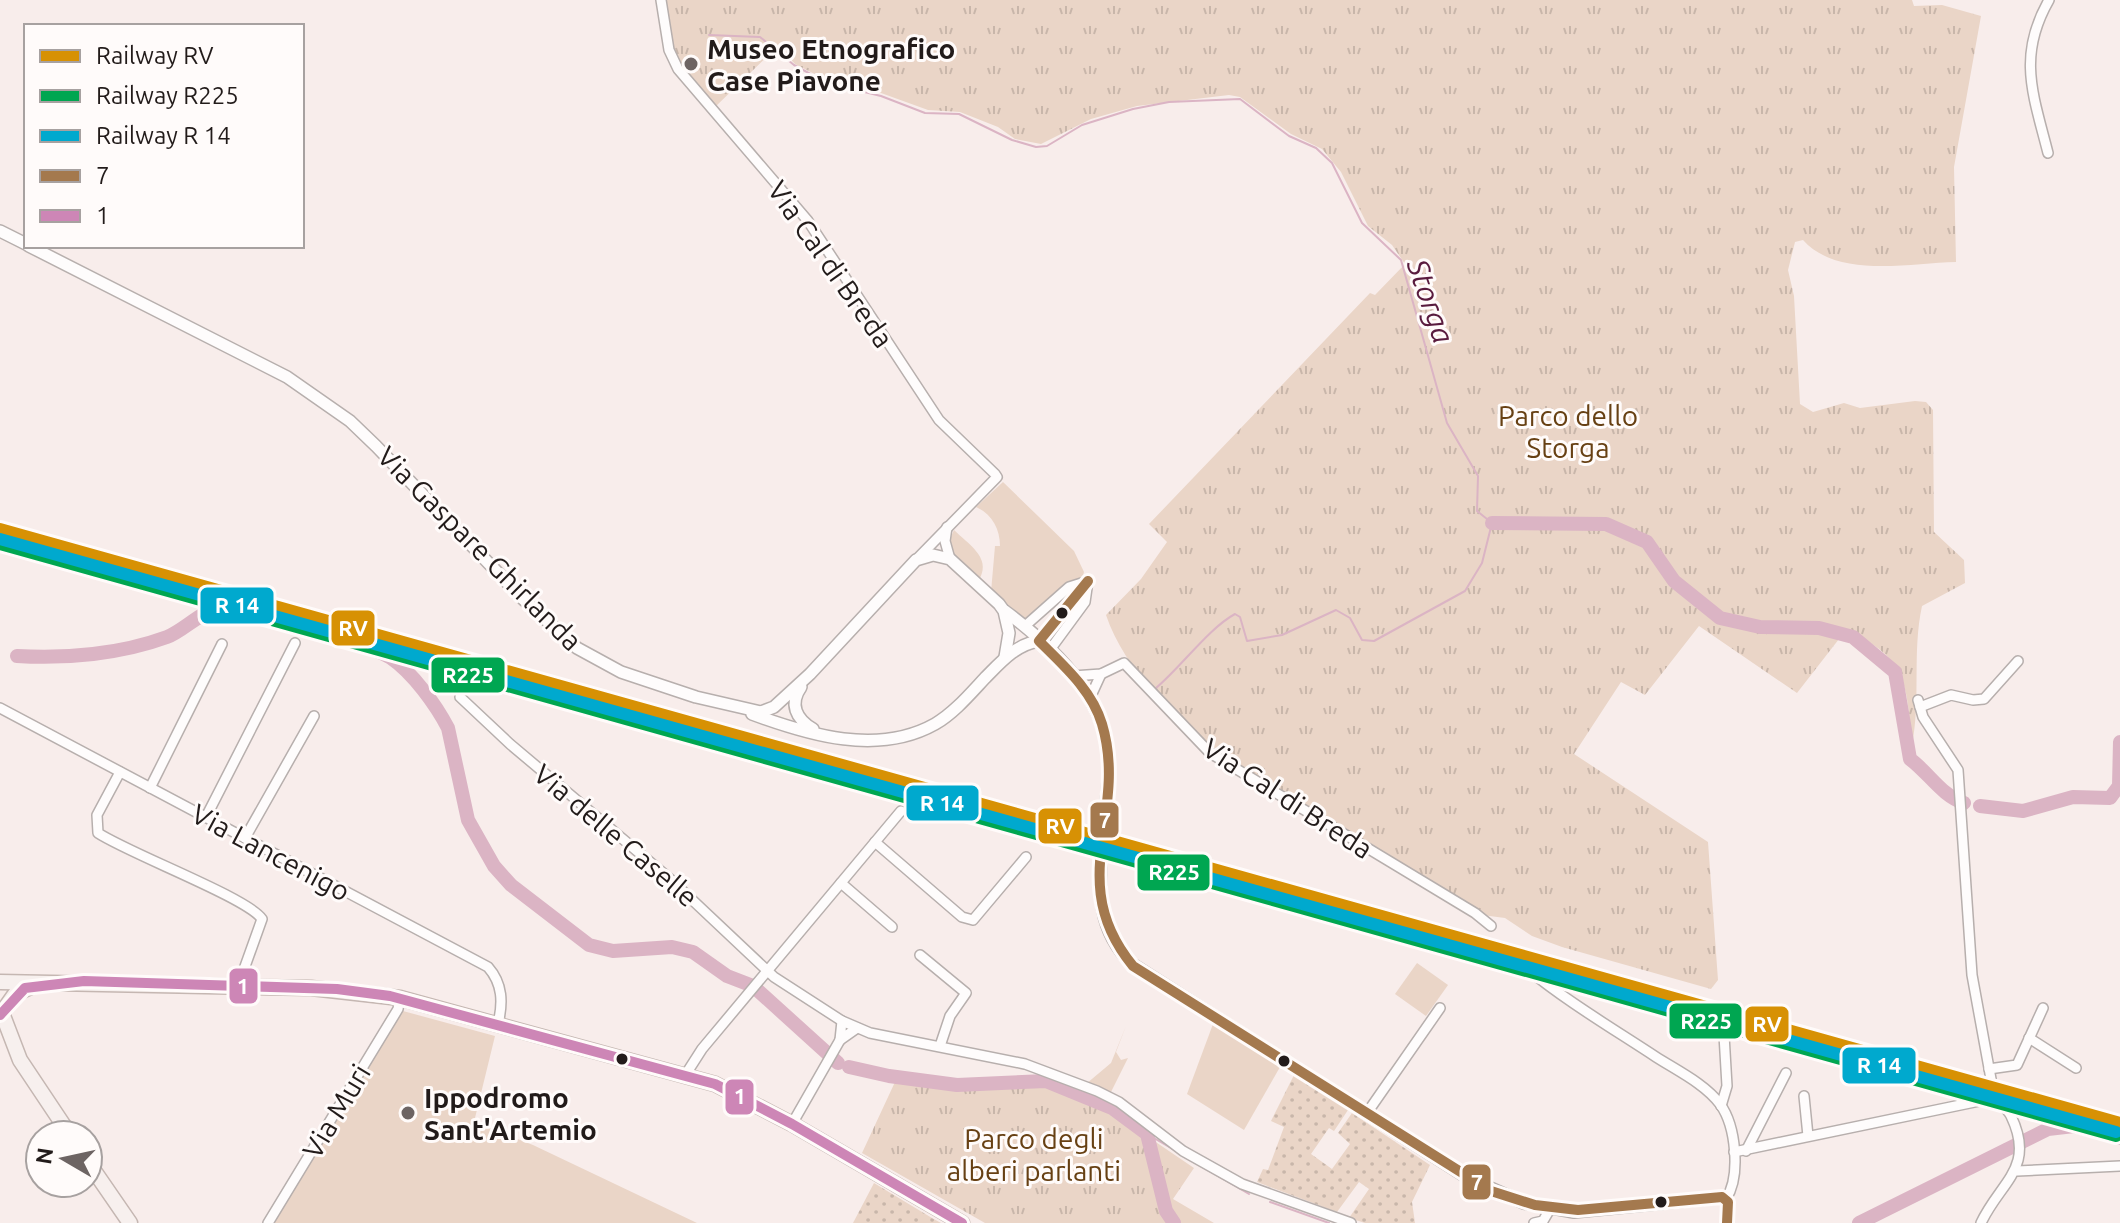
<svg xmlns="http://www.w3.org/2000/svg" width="2120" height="1223" viewBox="0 0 2120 1223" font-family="Ubuntu,sans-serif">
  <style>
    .grass { fill: #ead5c7 }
    .park { fill: url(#park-tufts) }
    .garden { fill: url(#garden-dots) }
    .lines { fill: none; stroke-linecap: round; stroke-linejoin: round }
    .stream { stroke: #dbb4c4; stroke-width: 2 }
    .river { stroke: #dbb4c4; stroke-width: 14 }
    .minor-casing { stroke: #b7afad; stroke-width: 12 }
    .tertiary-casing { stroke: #b7afad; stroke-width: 14 }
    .primary-casing { stroke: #c5b7b2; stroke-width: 17 }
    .minor { stroke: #fefcfc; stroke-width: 9 }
    .tertiary { stroke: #fefcfc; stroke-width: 11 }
    .primary { stroke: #f7f0ee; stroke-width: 14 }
    .bus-1-casing { stroke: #fffbfa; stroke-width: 16 }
    .bus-2-casing { stroke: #fffbfa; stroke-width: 16 }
    .bus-1 { stroke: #a4794e; stroke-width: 10 }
    .bus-2 { stroke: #cd86b6; stroke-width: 10 }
    .rail-1-casing { stroke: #fffbfa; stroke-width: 18 }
    .rail-2-casing { stroke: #fffbfa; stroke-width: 18 }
    .rail-3-casing { stroke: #fffbfa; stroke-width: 18 }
    .rail-1 { stroke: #d79104; stroke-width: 12 }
    .rail-2 { stroke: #00a651; stroke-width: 12 }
    .rail-3 { stroke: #00a9ce; stroke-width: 12 }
    .poi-dot { fill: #6d6463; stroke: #fffbfa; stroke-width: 3 }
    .bus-dot { fill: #221b1a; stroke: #fffbfa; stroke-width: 3 }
    .labels { text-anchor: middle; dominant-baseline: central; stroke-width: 6; stroke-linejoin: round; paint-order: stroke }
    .poi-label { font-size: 28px; font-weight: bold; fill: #221b1a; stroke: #fffbfa; text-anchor: start }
    .street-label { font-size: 28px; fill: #221b1a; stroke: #fffbfa }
    .park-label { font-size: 28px; fill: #674013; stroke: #fffbfa }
    .water-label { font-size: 30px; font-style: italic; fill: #591b3e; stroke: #fffbfa }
    .line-badge { stroke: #fffbfa; stroke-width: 3 }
    .badge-label { font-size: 22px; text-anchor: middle; font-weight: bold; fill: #fff }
  </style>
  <defs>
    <pattern id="park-tufts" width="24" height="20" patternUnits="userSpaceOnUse" patternTransform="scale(2)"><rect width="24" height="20" fill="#ead5c7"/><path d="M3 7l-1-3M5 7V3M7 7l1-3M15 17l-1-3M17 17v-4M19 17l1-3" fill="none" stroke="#c8b6aa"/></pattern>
    <pattern id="garden-dots" width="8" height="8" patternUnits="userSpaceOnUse" patternTransform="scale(2)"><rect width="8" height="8" fill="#ead5c7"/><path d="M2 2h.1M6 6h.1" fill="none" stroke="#c8b6aa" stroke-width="1.8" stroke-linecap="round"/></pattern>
  </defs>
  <rect width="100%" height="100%" fill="#f8edeb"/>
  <g class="grass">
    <path d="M1003,482L1074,551L1084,572L1082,579L1024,621L991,592L995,546H1000C1000,529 992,514 976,507Z"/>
    <path d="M954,530C968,544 991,557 980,578L953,553L949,541Z"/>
    <polygon points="1417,963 1448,985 1426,1016 1395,994"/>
    <polygon points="403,1011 495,1036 474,1122 533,1145 697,1223 273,1223"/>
    <polygon points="1213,1024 1280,1067 1244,1130 1187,1094"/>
    <polygon points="1126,1026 1116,1052 1121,1060 1128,1058 1111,1092 1086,1084 1111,1063"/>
  </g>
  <g class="park">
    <path d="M664,0H1912L1914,6L1942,5L1981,16L1954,167L1956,262C1909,263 1838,279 1803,240L1795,242L1788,270L1794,296L1800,404L1813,412L1844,403L1860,408L1915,401L1926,402L1933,410L1934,532L1964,560L1965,583L1922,606C1912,652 1921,699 1912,745C1907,703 1911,669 1872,644C1857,634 1842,627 1825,624L1824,634L1839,639L1797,693L1699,626L1645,695L1621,682L1574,754L1708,842L1718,980L1711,989L1562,947L1532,936L1505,918L1482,915L1470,904C1360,840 1148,740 1106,615L1141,579L1167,542L1149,524L1370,293L1375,295L1405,264L1392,245L1368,226L1341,172L1322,149L1291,134L1240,97L1229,95L1137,106L1091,119L1041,144L1015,139L998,127L960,112L928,110L881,93L828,81L795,64L778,46L713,109L673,56Z"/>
    <polygon points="895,1082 963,1088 1052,1085 1113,1113 1194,1168 1173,1199 1214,1223 985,1223 862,1153"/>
  </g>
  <g class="garden">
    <polygon points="1294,1075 1348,1110 1334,1131 1329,1128 1311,1154 1332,1169 1350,1144 1338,1133 1352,1113 1430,1165 1412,1202 1415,1223 1365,1223 1349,1218 1369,1189 1359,1182 1337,1212 1257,1182 1263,1169 1268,1170 1284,1127 1271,1121"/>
    <polygon points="874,1183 932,1218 941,1223 853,1223"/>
  </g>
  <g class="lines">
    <g class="stream">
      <path d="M709,35L760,37L794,65L827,83L881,96L925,113L959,114L1012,140L1036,147L1047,146L1082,125L1133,109L1169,102L1240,99L1289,136L1316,148L1332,163L1362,223L1401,260L1447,423L1478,476L1477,511L1492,523L1482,563L1465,591L1374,641L1362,640L1350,618L1336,610L1282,635L1247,641L1240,617L1235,614C1209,628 1181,667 1156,688"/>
      <polyline points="1147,1134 1176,1151"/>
      <polyline points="1185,1157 1249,1194"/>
      <polyline points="1270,1202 1329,1223"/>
    </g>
    <g class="river">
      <path d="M1492,523L1606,524L1647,542L1674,581L1720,618L1760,627L1819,628L1853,637L1895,672L1910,759C1929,773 1942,796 1964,803"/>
      <path d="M17,656C66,659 121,654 167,637C183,631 199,613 215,610C237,607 372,645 391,658C413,673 436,705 448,728L468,820L494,866L511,885L589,945L613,951L672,947L693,952L727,976L753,986L838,1063"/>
      <polyline points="1980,806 2023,811 2073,797 2110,798 2119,786 2120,742"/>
      <polyline points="849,1067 889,1076 957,1085 1046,1081 1112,1108 1147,1134 1166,1211 1174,1223"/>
      <polyline points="1859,1223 2048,1129 2074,1126 2120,1138"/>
    </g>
    <g class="minor-casing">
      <g id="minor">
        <polyline points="661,0 669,50 678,69 808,221 939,420 995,474 997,477 916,560"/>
        <path d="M2048,153C2033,94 2017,56 2049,0"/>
        <polyline points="947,527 945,541 950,559"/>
        <polyline points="1025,626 1069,587 1088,581 1085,602 1049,651"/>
        <polyline points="1073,676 1101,674 1124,663 1210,753 1475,913 1491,926"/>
        <polyline points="460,697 510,744 669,878 774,977 842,1021 870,1033 1025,1064 1097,1091 1119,1102 1183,1151 1242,1184 1351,1223"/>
        <polyline points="1090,698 1101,674"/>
        <polyline points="1918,700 1923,717 1958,770 1972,975 1991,1079"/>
        <polyline points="1920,707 1951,695 1973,700 1984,699 2018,661"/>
        <path d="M0,708L488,967C503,984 503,1003 498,1024"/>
        <path d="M120,772L97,815L98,833C130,854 248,898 262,919L238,986"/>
        <polyline points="150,788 222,644"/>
        <polyline points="206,817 295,643"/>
        <polyline points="245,838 314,716"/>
        <polyline points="875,842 962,917 973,920 1026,857"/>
        <polyline points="841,883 892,927"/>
        <polyline points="920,955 966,993 950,1016 940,1046"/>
        <path d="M1525,967C1566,1001 1612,1028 1656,1057C1678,1071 1705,1084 1720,1104C1736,1126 1741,1176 1726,1199"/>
        <polyline points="842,1021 840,1040 857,1028"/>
        <polyline points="2029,1038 2076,1068"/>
        <polyline points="1989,1069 2017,1065 2043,1008"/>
        <polyline points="686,1074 702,1049 901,811"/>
        <polyline points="1804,1096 1808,1136"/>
        <polyline points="1721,1106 1727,1086 1724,1035"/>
        <polyline points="1367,1113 1440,1008"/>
        <polyline points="792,1124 840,1040"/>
        <polyline points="1746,1151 1786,1073"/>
        <polyline points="1734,1152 1994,1098"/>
        <polyline points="2017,1171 2120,1166"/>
        <polyline points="268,1223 398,1009 400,998"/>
        <polyline points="1534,1223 1543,1221 1550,1209"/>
        <path d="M1981,1223C2000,1182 2036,1168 2011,1116C2006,1106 1996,1102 1992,1091"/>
      </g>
    </g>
    <g class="tertiary-casing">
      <g id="tertiary">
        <polyline points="0,231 26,244"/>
        <polyline points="29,246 287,377 350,421 376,446 523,599 577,648 621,672 696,697 761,712 774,707 810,674 916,560 933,555 950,559 999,604 1004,611 1009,633 1005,657"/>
        <path d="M1005,611C1048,643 1099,690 1107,746C1111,772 1106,800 1104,826"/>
        <path d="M801,687C789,704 796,719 813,729"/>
        <path d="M752,714C809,735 878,756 935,724C954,713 970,694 985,678C1000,663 1016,644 1039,641"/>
        <path d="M1102,846C1099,892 1097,930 1132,964L1468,1178L1524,1203L1574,1212L1724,1197L1728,1202L1727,1223"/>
      </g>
    </g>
    <g class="primary-casing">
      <g id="primary">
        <polyline points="0,982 311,988 400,998 715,1084 792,1124 962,1223"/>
        <polyline points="2,1013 20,1060 70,1135"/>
        <polyline points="0,1015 15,994 35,985"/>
        <polyline points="88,1162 130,1223"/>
      </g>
    </g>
    <use href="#minor" class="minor"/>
    <use href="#tertiary" class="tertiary"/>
    <use href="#primary" class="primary"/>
    <g class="bus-1-casing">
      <path id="bus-1" d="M1088,581L1039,641C1063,665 1092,690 1102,724C1129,814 1063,881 1133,966L1491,1191L1535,1205L1578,1210L1722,1197L1728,1202L1727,1223"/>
    </g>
    <g class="bus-2-casing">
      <polyline id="bus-2" points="0,1015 25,988 84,981 337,989 390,996 715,1084 792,1124 962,1223"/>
    </g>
    <use href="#bus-1" class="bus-1"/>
    <use href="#bus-2" class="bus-2"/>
    <g class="rail-1-casing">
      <polyline id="rail-1" points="0,529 2120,1123"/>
    </g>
    <g class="rail-2-casing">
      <polyline id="rail-2" points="0,544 2116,1136"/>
    </g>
    <g class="rail-3-casing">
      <polyline id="rail-3" points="0,539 2116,1132"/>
    </g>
    <use href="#rail-1" class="rail-1"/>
    <use href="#rail-2" class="rail-2"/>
    <use href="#rail-3" class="rail-3"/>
  </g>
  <g class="poi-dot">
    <circle cx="691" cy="64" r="8"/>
    <circle cx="408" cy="1113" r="8"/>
  </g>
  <g class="bus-dot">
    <circle cx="1062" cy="613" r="7"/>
    <circle cx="622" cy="1059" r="7"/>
    <circle cx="1284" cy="1061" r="7"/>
    <circle cx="1661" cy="1202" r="7"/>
  </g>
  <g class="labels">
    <g class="poi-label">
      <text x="707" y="48">Museo Etnografico<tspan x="707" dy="32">Case Piavone</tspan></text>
      <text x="424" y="1097">Ippodromo<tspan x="424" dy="32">Sant'Artemio</tspan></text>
    </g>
    <g class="street-label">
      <text transform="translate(831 264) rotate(55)">Via Cal di Breda</text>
      <text transform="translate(480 548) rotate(45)">Via Gaspare Ghirlanda</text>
      <text transform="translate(1288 798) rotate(33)">Via Cal di Breda</text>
      <text transform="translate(616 835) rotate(40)">Via delle Caselle</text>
      <text transform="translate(271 852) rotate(28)">Via Lancenigo</text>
      <text transform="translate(336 1111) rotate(-59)">Via Muri</text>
    </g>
    <g class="park-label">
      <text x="1568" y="415">Parco dello<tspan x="1568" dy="32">Storga</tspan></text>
      <text x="1034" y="1138">Parco degli<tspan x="1034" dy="32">alberi parlanti</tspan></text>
    </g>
    <g class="water-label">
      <text transform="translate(1431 301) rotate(71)">Storga</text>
    </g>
  </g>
  <g class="line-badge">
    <rect x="199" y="586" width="76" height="39" rx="8" fill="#00a9ce"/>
    <rect x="330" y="609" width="46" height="38" rx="8" fill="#d79104"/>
    <rect x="430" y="656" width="76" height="38" rx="8" fill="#00a651"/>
    <rect x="905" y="784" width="75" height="38" rx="8" fill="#00a9ce"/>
    <rect x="1089" y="801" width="31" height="38" rx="8" fill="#a4794e"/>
    <rect x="1037" y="807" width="46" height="38" rx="8" fill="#d79104"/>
    <rect x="1136" y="853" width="75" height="39" rx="8" fill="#00a651"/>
    <rect x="228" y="967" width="31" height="38" rx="8" fill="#cd86b6"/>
    <rect x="1668" y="1002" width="75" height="38" rx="8" fill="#00a651"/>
    <rect x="1744" y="1005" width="46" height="38" rx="8" fill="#d79104"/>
    <rect x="1841" y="1046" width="76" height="39" rx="8" fill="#00a9ce"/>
    <rect x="724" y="1078" width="31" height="38" rx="8" fill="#cd86b6"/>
    <rect x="1461" y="1163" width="31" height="38" rx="8" fill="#a4794e"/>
  </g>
  <g class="badge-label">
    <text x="237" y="613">R 14</text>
    <text x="353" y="636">RV</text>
    <text x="468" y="683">R225</text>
    <text x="942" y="811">R 14</text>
    <text x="1105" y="828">7</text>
    <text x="1060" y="834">RV</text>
    <text x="1174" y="880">R225</text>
    <text x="243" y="994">1</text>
    <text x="1706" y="1029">R225</text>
    <text x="1767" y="1032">RV</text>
    <text x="1879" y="1073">R 14</text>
    <text x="740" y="1104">1</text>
    <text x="1477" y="1190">7</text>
  </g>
  <rect x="24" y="24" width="280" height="224" fill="#fffbfa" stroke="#a7a1a0" stroke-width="2"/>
  <rect x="40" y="50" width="40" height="12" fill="#d79104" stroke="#a7a1a0" stroke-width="2"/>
  <text x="96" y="64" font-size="24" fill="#221b1a">Railway RV</text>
  <rect x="40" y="90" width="40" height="12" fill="#00a651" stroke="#a7a1a0" stroke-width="2"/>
  <text x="96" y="104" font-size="24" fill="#221b1a">Railway R225</text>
  <rect x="40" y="130" width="40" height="12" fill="#00a9ce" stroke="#a7a1a0" stroke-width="2"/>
  <text x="96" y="144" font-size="24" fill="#221b1a">Railway R 14</text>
  <rect x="40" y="170" width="40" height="12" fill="#a4794e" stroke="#a7a1a0" stroke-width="2"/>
  <text x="96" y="184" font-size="24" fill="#221b1a">7</text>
  <rect x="40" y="210" width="40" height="12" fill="#cd86b6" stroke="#a7a1a0" stroke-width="2"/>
  <text x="96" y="224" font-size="24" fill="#221b1a">1</text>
  <g transform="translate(64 1159) rotate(279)"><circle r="38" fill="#fffbfa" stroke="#a7a1a0" stroke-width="2"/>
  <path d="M0-6L14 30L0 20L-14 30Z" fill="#6d6463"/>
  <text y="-12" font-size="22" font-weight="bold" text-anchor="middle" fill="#221b1a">N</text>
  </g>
</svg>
